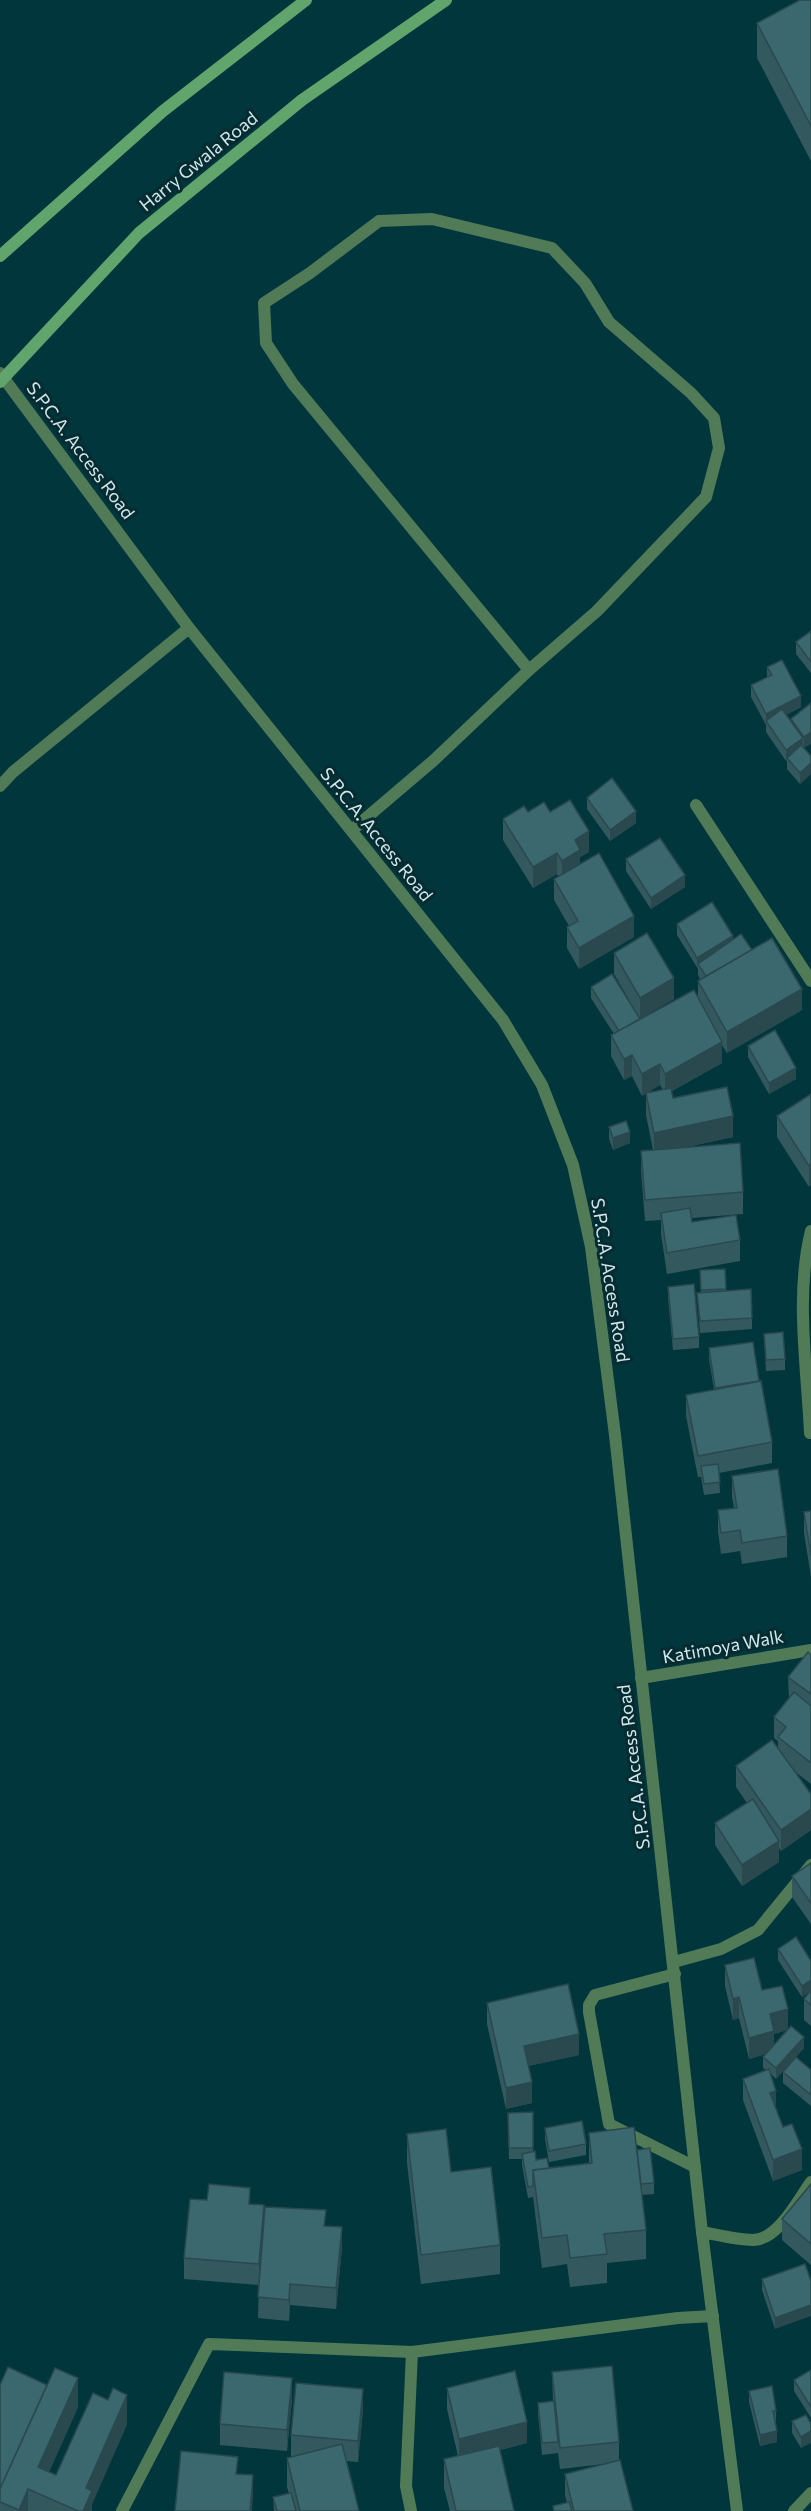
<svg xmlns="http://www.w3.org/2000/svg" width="811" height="2511" viewBox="0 0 811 2511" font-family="Commissioner,sans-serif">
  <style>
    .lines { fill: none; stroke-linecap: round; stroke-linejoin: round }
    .service { stroke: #517b57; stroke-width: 12 }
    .minor { stroke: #517b57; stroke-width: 12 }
    .secondary { stroke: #61a56c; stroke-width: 12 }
    .wall { fill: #33595f; fill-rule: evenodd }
    .shaded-wall { fill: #29494e }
    .building { fill: #3b686f; stroke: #29494e; stroke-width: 1.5 }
    .labels { text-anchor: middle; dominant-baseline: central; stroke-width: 6; stroke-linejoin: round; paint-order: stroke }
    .street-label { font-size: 18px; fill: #d0e8ec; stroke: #062b30 }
  </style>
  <rect width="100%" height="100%" fill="#02363d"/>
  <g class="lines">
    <g class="service">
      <polyline points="0,786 13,772 189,628"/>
      <polyline points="674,1962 721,1949 758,1930 811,1865"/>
      <polyline points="675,1974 595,1995 589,2005 589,2012 609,2124 695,2167"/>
      <path d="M702,2232C718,2235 736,2240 753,2240C778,2240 798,2200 811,2182"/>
      <polyline points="122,2511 209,2344 412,2352 678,2318 713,2316"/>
      <polyline points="411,2511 406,2486 412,2352"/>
    </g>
    <g class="minor">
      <polyline points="0,373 189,628 503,1020 542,1085 573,1165 591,1247 615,1435 702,2232 737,2511"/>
      <polyline points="696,805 811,981"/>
      <polyline points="352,830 433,761 529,670 597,611 706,497 719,448 714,418 691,393 609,322 585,283 552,248 432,219 379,221 310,273 264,303 266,343 293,384 529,670"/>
      <path d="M810,1433C807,1367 795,1295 811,1231"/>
      <polyline points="641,1678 811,1650"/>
      <polyline points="794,2511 811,2493"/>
    </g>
    <g class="secondary">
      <polyline points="0,256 163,111 306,0"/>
      <polyline points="0,382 139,233 302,100 446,0"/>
    </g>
  </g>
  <g class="wall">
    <polygon points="811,0 811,161 757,58 757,23"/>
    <polygon points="811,631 811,673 796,654 796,642"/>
    <polygon points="767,667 801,707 786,715 791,722 791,719 811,703 804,748 811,756 811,774 800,784 787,769 787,760 786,761 766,732 766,725 751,697 751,685 767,678"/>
    <polygon points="587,798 636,823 610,841 587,809"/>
    <polygon points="528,812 550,812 589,852 580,857 580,864 634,937 579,969 567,948 567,927 569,926 554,900 554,879 558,877 557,874 533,888 503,840 503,819"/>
    <polygon points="626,859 685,887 651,909 626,871"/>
    <polygon points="677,924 752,950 802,1010 727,1053 722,1045 722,1063 672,1091 673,1098 733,1137 687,1147 743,1192 743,1214 692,1218 692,1222 740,1240 740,1261 667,1274 661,1234 661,1220 645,1221 641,1172 641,1151 653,1150 646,1115 646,1093 663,1090 660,1085 642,1096 632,1076 624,1080 611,1056 611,1035 614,1034 591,998 591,987 629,1000 614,974 614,953 674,999 640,1018 640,1020 698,997 698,981 700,979 698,975 698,969 677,935"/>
    <polygon points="748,1046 796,1079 769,1094 748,1057"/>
    <polygon points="811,1094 809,1187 777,1137 777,1116"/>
    <polygon points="609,1127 630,1143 613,1150 609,1139"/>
    <polygon points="725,1269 726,1291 752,1318 752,1329 700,1333 697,1293 701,1292 700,1270"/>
    <polygon points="668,1287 699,1337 699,1348 673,1350 668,1298"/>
    <polygon points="764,1334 785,1359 785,1370 766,1371"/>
    <polygon points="709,1348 759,1381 772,1442 772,1463 719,1473 720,1493 704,1495 701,1477 698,1477 686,1416 686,1395 714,1390 709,1359"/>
    <polygon points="732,1476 787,1536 787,1557 742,1564 740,1551 721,1554 718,1531 718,1510 734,1508 732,1497"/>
    <polygon points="811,1511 811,1577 804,1533 804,1512"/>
    <polygon points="811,1655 811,1784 794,1771 811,1794 811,1830 781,1851 779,1848 779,1862 742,1886 715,1845 715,1823 747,1803 736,1787 736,1766 778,1749 778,1741 774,1738 774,1717 789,1698 788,1677"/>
    <polygon points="811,1863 811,1924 792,1897 792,1876"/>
    <polygon points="778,1949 811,1961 811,2026 804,2020 804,1999 809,1992 802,1997 778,1960"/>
    <path d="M725,1965L762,1990L788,2029L804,2048L796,2057L811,2070V2106L783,2083V2072L795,2058L776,2079L771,2074L776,2110L783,2127L802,2170L773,2181L743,2100V2079L766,2070L763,2068V2057L766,2054L749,2059L739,2018L733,2020L725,1986ZM787,2030L774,2045V2034Z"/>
    <polygon points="487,2003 579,2055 528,2066 532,2103 506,2109 487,2024"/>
    <polygon points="533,2112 533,2152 536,2160 549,2168 589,2163 589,2133 637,2150 654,2183 654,2194 642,2195 646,2230 646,2259 607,2263 607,2283 570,2287 567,2264 542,2268 533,2197 528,2198 522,2165 522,2159 509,2159 508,2113"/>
    <polygon points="545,2128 586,2144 586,2155 549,2162 545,2139"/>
    <polygon points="407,2134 451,2172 500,2245 500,2274 421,2284 407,2163"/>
    <polygon points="811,2184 811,2265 782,2240 782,2219"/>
    <polygon points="250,2204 264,2223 326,2226 342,2248 336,2309 290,2305 289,2321 258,2318 259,2285 184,2279 184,2258"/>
    <polygon points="805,2264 775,2329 762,2290 762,2279"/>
    <polygon points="811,2370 811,2418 794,2391 794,2380"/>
    <polygon points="552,2372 619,2442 619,2460 633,2511 553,2511 553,2506 567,2503 565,2495 565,2474 604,2464 560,2469 558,2453 542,2455 538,2414 538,2403 553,2402"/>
    <polygon points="0,2385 78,2407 49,2472 56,2475 127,2424 92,2504 92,2511 0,2511"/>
    <polygon points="447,2388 527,2443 500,2450 514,2511 450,2511 444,2488 444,2459 458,2456 447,2409"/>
    <polygon points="749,2391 776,2411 776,2422 775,2422 777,2442 760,2446 749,2402"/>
    <polygon points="292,2399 287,2451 220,2445 220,2424"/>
    <polygon points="363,2410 358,2462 347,2461 359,2511 274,2511 273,2497 289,2494 287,2487 287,2458 294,2456 291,2456 291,2435"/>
    <polygon points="806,2415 801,2448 792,2433 792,2421"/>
  </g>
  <g class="shaded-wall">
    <polygon points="801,696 801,707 768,724 766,722 766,714"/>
    <polygon points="811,732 811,744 804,748 804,737"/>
    <polygon points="803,738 803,749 787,758 786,761 786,750"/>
    <polygon points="811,763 811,774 800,784 800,773"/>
    <polygon points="636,811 636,823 610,841 610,830"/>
    <polygon points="589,831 589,852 580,857 580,871 562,882 562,861 575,840"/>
    <polygon points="557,853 557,874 533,888 533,867"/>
    <polygon points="685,875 685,887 651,909 651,898"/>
    <polygon points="634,916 634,937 579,969 579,948"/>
    <polygon points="733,936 733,947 698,964 697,969 697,958"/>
    <polygon points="674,978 674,999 640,1019 640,998"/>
    <polygon points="802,989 802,1010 727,1053 727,1032"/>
    <polygon points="722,1042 722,1063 665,1095 665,1074"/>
    <polygon points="632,1055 632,1076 624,1080 624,1059"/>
    <polygon points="660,1064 660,1085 642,1096 642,1074"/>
    <polygon points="796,1068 796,1079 769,1094 769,1083"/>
    <polygon points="733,1116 733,1137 654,1154 654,1133"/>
    <polygon points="630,1132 630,1143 613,1150 613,1138"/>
    <polygon points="811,1164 811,1185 809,1187 809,1166"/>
    <polygon points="811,1809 811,1830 781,1851 781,1830"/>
    <polygon points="779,1841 779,1862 742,1886 742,1865"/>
    <polygon points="811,1980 811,1991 802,1997 802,1986"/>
    <polygon points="739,1997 739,2018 733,2020 733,1999"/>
    <polygon points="788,2009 788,2030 774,2034 774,2052 749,2059 749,2038 770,2014"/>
    <polygon points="579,2034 579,2055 524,2067 524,2046"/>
    <polygon points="804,2037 804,2048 776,2079 776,2068"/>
    <polygon points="532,2082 532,2103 506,2109 506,2088"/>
    <polygon points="776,2091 776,2112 770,2093"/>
    <polygon points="802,2149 802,2170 773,2181 773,2160"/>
    <polygon points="264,2205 264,2226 259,2285 259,2264"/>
    <polygon points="342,2227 342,2248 336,2309 336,2288"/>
    <polygon points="290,2284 290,2305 289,2321 289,2300"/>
    <polygon points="811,2305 811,2316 775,2329 775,2318"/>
    <polygon points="78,2378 78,2407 39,2494 38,2467"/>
    <polygon points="292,2378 292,2399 287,2451 287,2430"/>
    <polygon points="363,2389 363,2410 358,2462 358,2441"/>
    <polygon points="127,2395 127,2424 92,2504 92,2511 83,2511 86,2488"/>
    <polygon points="527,2422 527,2443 459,2460 459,2439"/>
    <polygon points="777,2431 777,2442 760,2446 760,2435"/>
    <polygon points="811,2431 811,2443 801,2448 801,2437"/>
    <polygon points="253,2475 253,2497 252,2511 250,2511"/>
    <polygon points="28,2489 28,2511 19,2511 19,2510"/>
  </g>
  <g class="building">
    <polygon points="800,0 811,0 811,126 757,23"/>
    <polygon points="811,631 811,662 796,642"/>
    <polygon points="782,660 801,696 766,714 751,685 772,675 767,667"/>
    <polygon points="811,703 811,732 804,737 791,719"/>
    <polygon points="782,709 803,738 786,750 766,721"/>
    <polygon points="801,745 811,756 811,763 800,773 787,758"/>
    <polygon points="612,778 636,811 610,830 587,798"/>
    <polygon points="570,800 589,831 575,840 580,850 562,861 557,853 533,867 503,819 524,806 528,812 544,802 550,812"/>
    <polygon points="660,838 685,875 651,898 626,859"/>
    <polygon points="599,853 634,916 579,948 567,927 578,921 554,879"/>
    <polygon points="712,902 733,936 697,958 677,924"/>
    <polygon points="647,933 674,978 640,998 614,953"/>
    <polygon points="741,934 752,950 706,976 698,964"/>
    <polygon points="772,938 802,989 727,1032 698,981"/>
    <polygon points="612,974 640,1019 619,1031 591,987"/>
    <polygon points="694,990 722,1042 665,1074 660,1064 642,1074 632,1055 624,1059 611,1035"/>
    <polygon points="775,1030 796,1068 769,1083 748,1046"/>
    <polygon points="727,1087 733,1116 654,1133 646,1093 671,1088 673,1098"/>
    <polygon points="811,1094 811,1164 809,1166 777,1116"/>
    <polygon points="626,1121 630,1132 613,1138 609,1127"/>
    <polygon points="740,1143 743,1192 645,1200 641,1151"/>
    <polygon points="690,1208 692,1222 736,1215 740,1240 667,1253 661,1213"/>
    <polygon points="725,1269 726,1289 701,1290 700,1270"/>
    <polygon points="694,1284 699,1337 673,1339 668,1287"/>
    <polygon points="751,1289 752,1318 700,1321 697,1293"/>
    <polygon points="783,1332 785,1359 766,1360 764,1334"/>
    <polygon points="753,1342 759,1381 715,1388 709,1348"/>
    <polygon points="761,1381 772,1442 698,1456 686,1395"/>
    <polygon points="718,1464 720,1482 704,1484 701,1466"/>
    <polygon points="778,1469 787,1536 742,1543 740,1530 721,1533 718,1510 737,1508 732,1476"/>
    <polygon points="811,1511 811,1556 804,1512"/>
    <polygon points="808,1652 811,1655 811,1694 788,1677"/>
    <polygon points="794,1692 811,1706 811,1763 778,1737 786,1727 774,1717"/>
    <polygon points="772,1740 811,1794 811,1809 781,1830 736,1766"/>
    <polygon points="753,1799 779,1841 742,1865 715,1823"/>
    <polygon points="811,1863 811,1903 792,1876"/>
    <polygon points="796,1937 811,1961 811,1980 802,1986 778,1949"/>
    <polygon points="754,1958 762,1990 782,1986 788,2009 770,2014 774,2031 749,2038 739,1997 733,1999 725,1965"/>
    <polygon points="568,1984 579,2034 524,2046 532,2082 506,2088 487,2003"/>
    <polygon points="811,1990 811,2005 804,1999"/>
    <polygon points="791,2026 804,2037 776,2068 763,2057"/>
    <polygon points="796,2057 811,2070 811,2095 783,2072"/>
    <polygon points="769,2069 776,2091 770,2093 783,2127 792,2124 802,2149 773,2160 743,2079"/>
    <polygon points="533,2112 533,2148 509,2148 508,2113"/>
    <polygon points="582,2121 586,2144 549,2151 545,2128"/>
    <polygon points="634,2127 646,2230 604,2234 607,2254 570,2258 567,2235 542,2238 533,2170 592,2163 589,2133"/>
    <polygon points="446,2129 451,2172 491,2167 500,2245 421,2255 407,2134"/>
    <polygon points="650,2148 654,2183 641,2184 637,2150"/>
    <polygon points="535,2151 536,2160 547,2158 549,2168 533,2170 533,2186 528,2187 522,2154"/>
    <polygon points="209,2184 250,2188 249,2204 264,2205 259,2264 184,2258 190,2199 207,2200"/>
    <polygon points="811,2184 811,2244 782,2219"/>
    <polygon points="265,2207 326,2210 324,2226 342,2227 336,2288 290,2284 289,2300 258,2297"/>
    <polygon points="805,2264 811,2281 811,2305 775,2318 762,2279"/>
    <polygon points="612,2366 619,2442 560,2448 552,2372"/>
    <polygon points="8,2367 47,2385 0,2489 0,2385"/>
    <polygon points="55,2368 78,2378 38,2467 56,2475 93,2393 108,2400 113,2388 127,2395 86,2488 92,2491 83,2511 78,2511 28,2489 19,2510 0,2502 0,2489"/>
    <polygon points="811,2370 811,2407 794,2380"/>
    <polygon points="515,2371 527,2422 459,2439 447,2388"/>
    <polygon points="224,2372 292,2378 287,2430 220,2424"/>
    <polygon points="296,2383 363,2389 358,2441 291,2435"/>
    <polygon points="772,2386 776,2411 773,2411 777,2431 760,2435 749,2391"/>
    <polygon points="554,2401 558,2442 542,2443 538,2403"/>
    <polygon points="806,2415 811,2424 811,2431 801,2437 792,2421"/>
    <polygon points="342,2444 359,2511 300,2511 287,2458"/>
    <polygon points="499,2446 514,2511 456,2511 444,2459"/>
    <polygon points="181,2451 238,2457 236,2474 253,2475 250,2511 175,2511"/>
    <polygon points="620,2460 633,2511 574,2511 565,2474"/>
    <polygon points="291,2493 296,2511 277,2511 273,2497"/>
    <polygon points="569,2502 572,2511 554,2511 553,2506"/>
  </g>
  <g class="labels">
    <g class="street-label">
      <text transform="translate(198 161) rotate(-39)">Harry Gwala Road</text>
      <text transform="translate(81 450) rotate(53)">S.P.C.A. Access Road</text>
      <text transform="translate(377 834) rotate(51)">S.P.C.A. Access Road</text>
      <text transform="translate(611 1280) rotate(81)">S.P.C.A. Access Road</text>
      <text transform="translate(723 1646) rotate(-10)">Katimoya Walk</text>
      <text transform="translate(633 1767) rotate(-97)">S.P.C.A. Access Road</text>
    </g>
  </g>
</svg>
